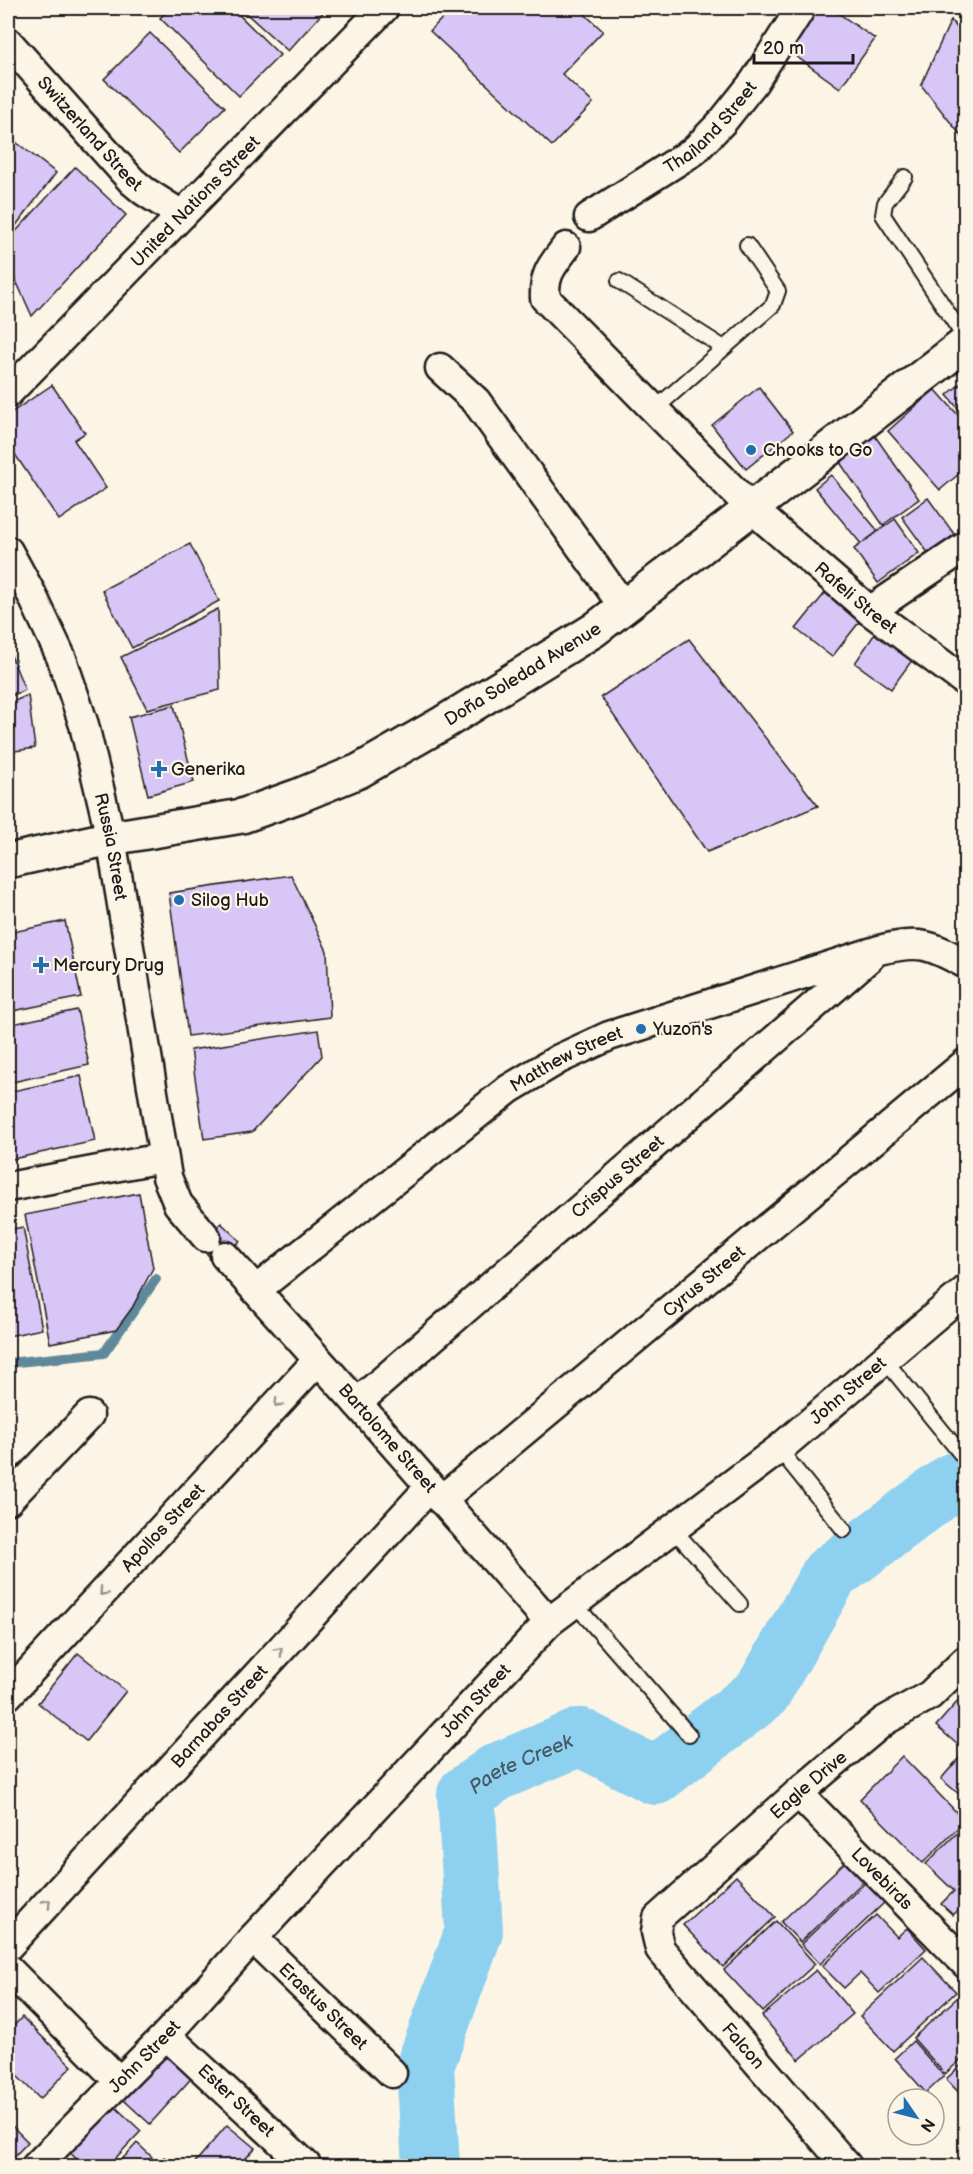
<svg xmlns="http://www.w3.org/2000/svg" width="973" height="2174" viewBox="0 0 973 2174" font-family="'Balsamiq Sans',sans-serif">
  <style>
    .lines { fill: none; stroke-linecap: round; stroke-linejoin: round }
    .stream { stroke: #60889b; stroke-width: 10 }
    .river { stroke: #8ed0f0; stroke-width: 58 }
    .building { fill: #d8c6f7; stroke: #1c1c1c; stroke-width: 1.5 }
    .service-casing { stroke: #1c1c1c; stroke-width: 18 }
    .minor-casing { stroke: #1c1c1c; stroke-width: 33 }
    .secondary-casing { stroke: #1c1c1c; stroke-width: 38 }
    .service { stroke: #fcf5e5; stroke-width: 14 }
    .minor { stroke: #fcf5e5; stroke-width: 28 }
    .secondary { stroke: #fcf5e5; stroke-width: 33 }
    .oneway { stroke: #97938b }
    .poi-dot { fill: #1f6fb2; stroke: #fcf5e5; stroke-width: 2 }
    .labels { text-anchor: middle; dominant-baseline: central; stroke-width: 4.5; stroke-linejoin: round; paint-order: stroke }
    .street-label { font-size: 18px; fill: #1c1c1c; stroke: #fcf5e5 }
    .poi-label { font-size: 18px; fill: #1c1c1c; stroke: #fcf5e5; text-anchor: start }
    .water-label { font-size: 20px; font-style: italic; fill: #445b66; stroke: #fcf5e5 }
  </style>
  <rect width="100%" height="100%" fill="#fcf5e5"/>
  <filter id="ink" filterUnits="userSpaceOnUse"><feTurbulence type="fractalNoise" baseFrequency=".0167" numOctaves="2"/><feDisplacementMap in="SourceGraphic" scale="12" xChannelSelector="R" yChannelSelector="G"/><feConvolveMatrix kernelMatrix="1 2 1 2 8 2 1 2 1" color-interpolation-filters="sRGB"/></filter>
  <g filter="url(#ink)">
    <g class="lines">
      <polyline class="stream" points="8,1363 104,1353 156,1279"/>
      <path class="river" id="s1" d="M431,2166L425,2066L474,1931L466,1794L497,1772L580,1737L655,1776L762,1693L830,1574L954,1481L966,1479"/>
    </g>
    <g class="building">
      <polygon points="170,8 232,8 280,55 239,96 160,18"/>
      <polygon points="240,8 327,8 288,51"/>
      <polygon points="452,8 578,8 603,31 562,74 593,103 552,146 430,31"/>
      <polygon points="815,8 831,8 875,39 840,88 786,49"/>
      <polygon points="951,20 966,40 966,142 921,85"/>
      <polygon points="150,33 225,107 179,153 104,79"/>
      <polygon points="8,136 56,173 8,236"/>
      <polygon points="75,167 126,215 32,316 8,263 8,240"/>
      <polygon points="966,379 966,418 947,395"/>
      <polygon points="52,385 85,433 74,440 106,488 59,520 8,444 8,415"/>
      <polygon points="759,387 793,431 746,469 712,425"/>
      <polygon points="935,389 966,424 966,468 940,490 888,431"/>
      <polygon points="875,436 919,499 883,525 839,461"/>
      <polygon points="831,475 878,531 862,545 815,488"/>
      <polygon points="928,498 957,538 931,557 902,517"/>
      <polygon points="895,519 919,553 878,583 854,549"/>
      <polygon points="190,544 219,601 132,648 102,590"/>
      <polygon points="825,593 860,621 832,657 796,629"/>
      <polygon points="218,609 220,690 147,709 121,657"/>
      <polygon points="876,632 913,659 891,689 855,663"/>
      <polygon points="689,639 818,806 707,852 601,697"/>
      <polygon points="8,648 25,690 8,697"/>
      <polygon points="28,695 35,748 8,752 8,704"/>
      <polygon points="174,705 194,782 148,795 129,717"/>
      <polygon points="291,875 327,951 330,1017 188,1036 169,893"/>
      <polygon points="65,921 81,997 8,1012 8,933"/>
      <polygon points="77,1010 89,1065 8,1083 8,1025"/>
      <polygon points="318,1030 322,1056 252,1132 204,1139 191,1050"/>
      <polygon points="81,1076 95,1141 8,1160 8,1092"/>
      <polygon points="139,1193 153,1268 132,1308 116,1330 50,1343 25,1215"/>
      <polygon points="221,1223 240,1241 217,1264 198,1245"/>
      <polygon points="23,1227 42,1329 8,1336 8,1230"/>
      <polygon points="78,1653 126,1691 86,1741 38,1703"/>
      <polygon points="966,1692 966,1800 941,1779 965,1751 936,1726"/>
      <polygon points="902,1756 965,1821 923,1863 860,1799"/>
      <polygon points="966,1824 966,1903 953,1915 941,1904 954,1891 926,1864"/>
      <polygon points="846,1861 865,1880 800,1942 781,1922"/>
      <polygon points="736,1876 775,1917 723,1967 683,1925"/>
      <polygon points="866,1882 885,1902 820,1964 801,1944"/>
      <polygon points="876,1915 897,1937 907,1928 926,1949 879,1993 860,1973 844,1988 822,1966"/>
      <polygon points="776,1921 815,1964 763,2012 724,1970"/>
      <polygon points="923,1957 956,1992 893,2051 860,2016"/>
      <polygon points="816,1970 853,2014 799,2060 762,2016"/>
      <polygon points="958,1997 966,2005 966,2055 945,2074 913,2038"/>
      <polygon points="22,2017 72,2066 40,2099 8,2067 8,2032"/>
      <polygon points="165,2041 197,2072 150,2124 116,2093"/>
      <polygon points="913,2041 944,2076 926,2093 895,2058"/>
      <polygon points="966,2061 966,2100 946,2079"/>
      <polygon points="109,2101 141,2131 108,2166 84,2166 65,2148"/>
      <polygon points="8,2122 28,2142 8,2163"/>
      <polygon points="227,2125 255,2148 239,2166 192,2166"/>
      <polygon points="137,2143 152,2157 143,2166 116,2166"/>
      <polygon points="164,2157 174,2166 155,2166"/>
      <polygon points="276,2157 287,2166 268,2166"/>
    </g>
    <g class="lines">
      <g class="service-casing">
        <g id="service">
          <polyline points="905,177 885,203 883,215 966,340"/>
          <polyline points="619,281 724,348"/>
          <polyline points="655,409 773,305 778,291 747,245"/>
          <polyline points="884,1359 966,1460"/>
          <polyline points="779,1449 844,1530"/>
          <polyline points="673,1529 740,1604"/>
          <polyline points="574,1603 689,1735"/>
        </g>
      </g>
      <g class="minor-casing">
        <g id="minor">
          <path id="s2" d="M8,42L132,181L144,191L180,214"/>
          <path id="s3" d="M589,217L694,151L723,121L754,82L801,8"/>
          <path id="s4" d="M566,247C552,266 544,273 545,298L751,508L870,611L966,682"/>
          <polyline points="440,368 476,401 624,607"/>
          <path id="s5" d="M8,393L384,8"/>
          <path id="s6" d="M8,551L32,595L62,659L84,725L111,838L167,1177L178,1204L206,1237"/>
          <polyline points="870,611 966,546"/>
          <polyline points="8,1187 162,1158"/>
          <path id="s7" d="M225,1256L357,1403L549,1622"/>
          <path id="s8" d="M256,1290L509,1089L559,1059L609,1036L879,950C920,940 929,944 966,964"/>
          <path id="s9" d="M357,1403L870,957"/>
          <polyline points="8,1500 89,1415"/>
          <path id="s10" d="M441,1500L966,1063"/>
          <path id="s11" d="M8,1695L318,1360"/>
          <path id="s12" d="M798,1793L966,1964"/>
          <path id="s13" d="M253,1938L392,2073"/>
          <path id="s14" d="M8,1946L430,1487"/>
          <polyline points="8,1969 119,2081"/>
          <path id="s15" d="M166,2035L307,2166"/>
          <path id="s16" d="M36,2166L166,2035L253,1938L549,1622L779,1449L966,1290"/>
          <path id="s17" d="M847,2166L660,1949L656,1932L658,1918L798,1793L884,1721L930,1695L966,1660"/>
        </g>
      </g>
      <g class="secondary-casing">
        <g id="secondary">
          <path id="s18" d="M8,861L111,838L242,816L298,796L359,771L443,723L594,630L966,343"/>
        </g>
      </g>
      <use href="#service" class="service"/>
      <use href="#minor" class="minor"/>
      <use href="#secondary" class="secondary"/>
    </g>
    <defs><path id="oneway-chevron" d="M-2-3.5L2.5 0L-2 3.5" fill="none" stroke-width="1.6" stroke-linecap="round" stroke-linejoin="round" transform="scale(1.5)"/></defs>
    <g class="oneway">
      <use href="#oneway-chevron" transform="translate(278 1403) rotate(133)"/>
      <use href="#oneway-chevron" transform="translate(103 1592) rotate(133)"/>
      <use href="#oneway-chevron" transform="translate(279 1651) rotate(-47)"/>
      <use href="#oneway-chevron" transform="translate(47 1903) rotate(-47)"/>
    </g>
  </g>
  <g class="poi-dot">
    <circle cx="751" cy="450" r="6"/>
    <path d="M156 760h6v6h6v6h-6v6h-6v-6h-6v-6h6z"/>
    <circle cx="179" cy="900" r="6"/>
    <path d="M38 956h6v6h6v6h-6v6h-6v-6h-6v-6h6z"/>
    <circle cx="641" cy="1029" r="6"/>
  </g>
  <g class="labels">
    <g class="street-label">
      <text stroke="none"><textPath href="#s3" startOffset="152">Thailand Street</textPath></text>
      <text stroke="none"><textPath href="#s2" startOffset="123">Switzerland Street</textPath></text>
      <text stroke="none"><textPath href="#s5" startOffset="268">United Nations Street</textPath></text>
      <text stroke="none"><textPath href="#s4" startOffset="489">Rafeli Street</textPath></text>
      <text stroke="none"><textPath href="#s18" startOffset="554">Doña Soledad Avenue</textPath></text>
      <text stroke="none"><textPath href="#s6" startOffset="315">Russia Street</textPath></text>
      <text stroke="none"><textPath href="#s8" startOffset="388">Matthew Street</textPath></text>
      <text stroke="none"><textPath href="#s9" startOffset="345">Crispus Street</textPath></text>
      <text stroke="none"><textPath href="#s10" startOffset="342">Cyrus Street</textPath></text>
      <text stroke="none"><textPath href="#s16" startOffset="1126">John Street</textPath></text>
      <text stroke="none"><textPath href="#s7" startOffset="244">Bartolome Street</textPath></text>
      <text stroke="none"><textPath href="#s11" startOffset="228">Apollos Street</textPath></text>
      <text stroke="none"><textPath href="#s16" startOffset="640">John Street</textPath></text>
      <text stroke="none"><textPath href="#s14" startOffset="312">Barnabas Street</textPath></text>
      <text stroke="none"><textPath href="#s17" startOffset="519">Eagle Drive</textPath></text>
      <text stroke="none"><textPath href="#s12" startOffset="120">Lovebirds</textPath></text>
      <text stroke="none"><textPath href="#s13" startOffset="98">Erastus Street</textPath></text>
      <text transform="translate(743 2046) rotate(49)">Falcon</text>
      <text stroke="none"><textPath href="#s16" startOffset="154">John Street</textPath></text>
      <text stroke="none"><textPath href="#s15" startOffset="96">Ester Street</textPath></text>
    </g>
    <g class="poi-label">
      <text x="763" y="450">Chooks to Go</text>
      <text x="171" y="769">Generika</text>
      <text x="191" y="900">Silog Hub</text>
      <text x="53" y="965">Mercury Drug</text>
      <text x="653" y="1029">Yuzon's</text>
    </g>
    <g class="water-label">
      <text stroke="none"><textPath href="#s1" startOffset="444">Paete Creek</textPath></text>
    </g>
  </g>
  <rect width="973" height="2174" fill="none" stroke="#fcf5e5" stroke-width="30"/>
  <rect x="15" y="15" width="943" height="2144" fill="none" stroke="#1c1c1c" stroke-width="2" filter="url(#ink)"/>
  <g transform="translate(916 2117) rotate(125)"><circle r="28" fill="#fcf5e5" stroke="#a29e95" stroke-width="1.5"/>
  <path d="M0-4.5L10 22L0 15L-10 22Z" fill="#1f6fb2"/>
  <text y="-9" font-size="16" font-weight="bold" text-anchor="middle" fill="#1c1c1c">N</text>
  </g>
  <path d="M754 54v9h99v-9" fill="none" stroke="#1c1c1c" stroke-width="3"/>
  <text x="763" y="54" font-size="18" fill="#1c1c1c" stroke="#fcf5e5" stroke-width="4.5" paint-order="stroke">20 m</text>
</svg>
